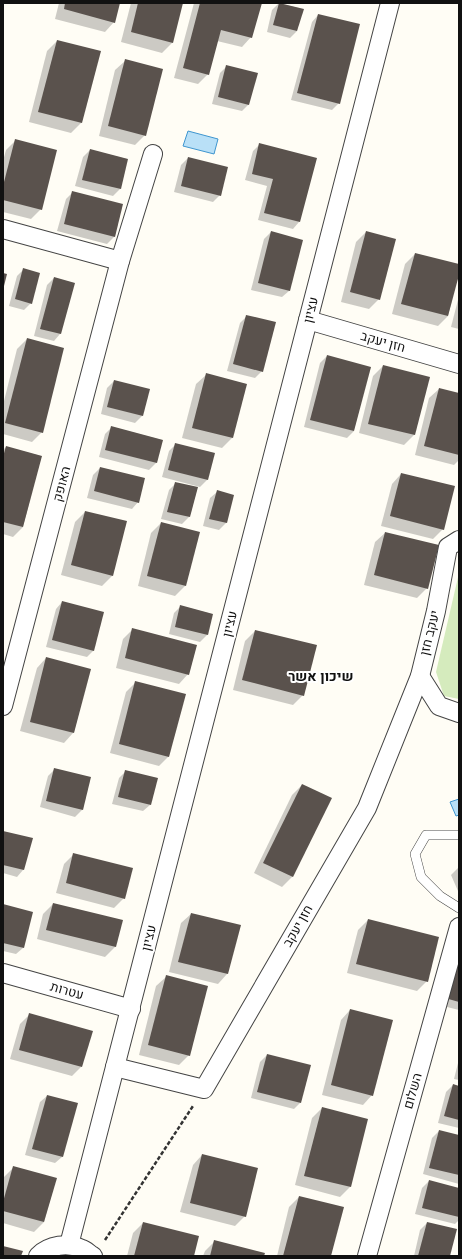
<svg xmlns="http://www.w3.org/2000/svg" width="462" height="1259" viewBox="0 0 462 1259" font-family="Spectral,Heebo,serif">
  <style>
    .green { fill: #d5ebbd }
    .water { fill: #b9e0f7; stroke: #3f96cf }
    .shadow { fill: #0003 }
    .building { fill: #5a524d }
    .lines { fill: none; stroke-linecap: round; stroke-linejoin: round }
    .service-casing { stroke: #444; stroke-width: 10 }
    .minor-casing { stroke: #444; stroke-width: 20 }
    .path { stroke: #333; stroke-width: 2.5; stroke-dasharray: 4 2; stroke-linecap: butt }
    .service { stroke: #fff; stroke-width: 9 }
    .minor { stroke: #fff; stroke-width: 18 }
    .labels { text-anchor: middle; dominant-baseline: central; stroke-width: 4; stroke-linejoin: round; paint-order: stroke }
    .street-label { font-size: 13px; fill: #111; stroke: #fff }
    .neighbourhood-label { font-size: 14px; font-weight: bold; fill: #111; stroke: #fff }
  </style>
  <rect width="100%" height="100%" fill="#fffdf5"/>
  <polygon class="green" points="459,573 459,699 444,696 436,672"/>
  <g class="water">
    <polygon points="188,131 218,139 214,154 183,146"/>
    <polygon points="459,799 459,815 456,816 450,802"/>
  </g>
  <g class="shadow">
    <polygon points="59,3 119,3 114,22 105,32 55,19"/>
    <polygon points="131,3 182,3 172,43 162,53 121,42"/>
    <polygon points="194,3 260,3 251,37 242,47 217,41 208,74 198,84 174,78"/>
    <polygon points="279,3 302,9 297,31 290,38 267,32 272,10"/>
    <polygon points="318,15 339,103 332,110 291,100 312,22"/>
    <polygon points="57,41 99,51 81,123 71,133 29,122 47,51"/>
    <polygon points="125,61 145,135 135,145 99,136 115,70"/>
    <polygon points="227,66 249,104 242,111 212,104 220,73"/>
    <polygon points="16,140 41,209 31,219 3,212 3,161 6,150"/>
    <polygon points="260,144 299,222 293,229 258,220 267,186 245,180 253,151"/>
    <polygon points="90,150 127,159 120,189 113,196 75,186 83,157"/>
    <polygon points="188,158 220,195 213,202 174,192 181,165"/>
    <polygon points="73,192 122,205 114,237 107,244 57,231 66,199"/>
    <polygon points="271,232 289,291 282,297 251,290 264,239"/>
    <polygon points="366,232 379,299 369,309 341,302 356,242"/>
    <polygon points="415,254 459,265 459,271 448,316 438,326 392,314 405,264"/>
    <polygon points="23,270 31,303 24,310 9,306 17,276"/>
    <polygon points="54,278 74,283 60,334 54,341 34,336 47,285"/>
    <polygon points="459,296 459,329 451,327"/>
    <polygon points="247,316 262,371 255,378 227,371 240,323"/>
    <polygon points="27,339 42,432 32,442 3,434 3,405 17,349"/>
    <polygon points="327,356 354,431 347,438 304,427 320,363"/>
    <polygon points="383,366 429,378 414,435 404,445 359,433 373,376"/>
    <polygon points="206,375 246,384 232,438 222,448 182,438 196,384"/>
    <polygon points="114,381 149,390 142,416 135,423 101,414 107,388"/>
    <polygon points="439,389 459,394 459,460 454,465 415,455 429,398"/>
    <polygon points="112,427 162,440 156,463 149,470 99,457 105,434"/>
    <polygon points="176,444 214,453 207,480 200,487 162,477 169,451"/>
    <polygon points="6,447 41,456 23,527 13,537 3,534 3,450"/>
    <polygon points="100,468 138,502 132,509 87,498 93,475"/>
    <polygon points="401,474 443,529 433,539 381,526 392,484"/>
    <polygon points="176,483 196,488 189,517 182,524 161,519 169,490"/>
    <polygon points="217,492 233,496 226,523 219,530 203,526 210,498"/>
    <polygon points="85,512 126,522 112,576 102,586 61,575 75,522"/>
    <polygon points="161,523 185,586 175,596 138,586 151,533"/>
    <polygon points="385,533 427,588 417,598 364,585 375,542"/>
    <polygon points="62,602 94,650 87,657 46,647 56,609"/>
    <polygon points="181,606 212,614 207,635 200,642 169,634 174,613"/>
    <polygon points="133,629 188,674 179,684 116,668 123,639"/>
    <polygon points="255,631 303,695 293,705 233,690 245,641"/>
    <polygon points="46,658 73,733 64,743 20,731 37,668"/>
    <polygon points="136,682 169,756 159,766 110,753 126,692"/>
    <polygon points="55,769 90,778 82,810 75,817 40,807 48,776"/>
    <polygon points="126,771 150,805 143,811 112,804 119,778"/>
    <polygon points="302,785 330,798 292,877 282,887 254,873 292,795"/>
    <polygon points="3,832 32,839 23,870 17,877 3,873"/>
    <polygon points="74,854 124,898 114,908 56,893 64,864"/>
    <polygon points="459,867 459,891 458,891 451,875"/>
    <polygon points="53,904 121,921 115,947 105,957 37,939 43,914"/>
    <polygon points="3,905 23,948 16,954 3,951"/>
    <polygon points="191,914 240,926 227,974 218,984 169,972 181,923"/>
    <polygon points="368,920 427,981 417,991 347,973 358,930"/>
    <polygon points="459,963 459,1010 439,1005"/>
    <polygon points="166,977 189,1055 179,1065 139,1055 156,986"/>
    <polygon points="350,1010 372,1095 363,1105 322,1095 341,1020"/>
    <polygon points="30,1014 81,1067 72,1076 10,1059 20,1024"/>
    <polygon points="267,1055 300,1103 294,1109 251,1098 260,1062"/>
    <polygon points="459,1059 459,1080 454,1079"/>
    <polygon points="453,1085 459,1087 459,1128 438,1123 446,1092"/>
    <polygon points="47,1096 62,1157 55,1163 25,1155 40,1102"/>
    <polygon points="322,1108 350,1187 340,1197 295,1185 312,1118"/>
    <polygon points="439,1131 459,1136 459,1184 423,1174 432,1138"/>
    <polygon points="202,1155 245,1216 235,1226 180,1212 193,1165"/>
    <polygon points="14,1167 55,1179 44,1222 34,1232 3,1223 3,1180 4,1177"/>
    <polygon points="429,1181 459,1189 459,1220 455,1224 415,1214 422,1188"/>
    <polygon points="299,1197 330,1256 277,1256 289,1207"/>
    <polygon points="143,1223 193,1256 127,1256 133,1233"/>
    <polygon points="427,1223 449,1256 414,1256 420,1230"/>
    <polygon points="215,1241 263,1256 203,1256 205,1251"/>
  </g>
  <g class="building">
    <polygon points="65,3 120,3 115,23 64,9"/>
    <polygon points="138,3 183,3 173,43 131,32"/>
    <polygon points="200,3 262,3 252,38 221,30 209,75 183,68"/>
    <polygon points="279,3 304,9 297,31 273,25"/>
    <polygon points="318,14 360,24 340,104 297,93"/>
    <polygon points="57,40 101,51 82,123 38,112"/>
    <polygon points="125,59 163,69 146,136 108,126"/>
    <polygon points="226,65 258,73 249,105 218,97"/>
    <polygon points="15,139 57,150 42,210 3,200 3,186"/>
    <polygon points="259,143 317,158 300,222 264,213 273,179 252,174"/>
    <polygon points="90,149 128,159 121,189 82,180"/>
    <polygon points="188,157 228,167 221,196 181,186"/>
    <polygon points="72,191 123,204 115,237 64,224"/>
    <polygon points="271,231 303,240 290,291 258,283"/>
    <polygon points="366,231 396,239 380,300 350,292"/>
    <polygon points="415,253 459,264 459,275 448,316 401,304"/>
    <polygon points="23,268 40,273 32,304 15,299"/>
    <polygon points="3,273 7,274 4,286 3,286"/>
    <polygon points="54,277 75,283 61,334 40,329"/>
    <polygon points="246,315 276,322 263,372 233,364"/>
    <polygon points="27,338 64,348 43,433 5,423"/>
    <polygon points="327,355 371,367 354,431 310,420"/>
    <polygon points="383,365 430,377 415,435 368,424"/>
    <polygon points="206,373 247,384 233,438 192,428"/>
    <polygon points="114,380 150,389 143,416 107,407"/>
    <polygon points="439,388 459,393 459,455 424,446"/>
    <polygon points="111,426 163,440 157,463 105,450"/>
    <polygon points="175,443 215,453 208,480 168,470"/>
    <polygon points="6,446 42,456 23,527 3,522 3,457"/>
    <polygon points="100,467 145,478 139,503 94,491"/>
    <polygon points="401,473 455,486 444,530 390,516"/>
    <polygon points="175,482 198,487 190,517 167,512"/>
    <polygon points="217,490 234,495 227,523 209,519"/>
    <polygon points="85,511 127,521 113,576 71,565"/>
    <polygon points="161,522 200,532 186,586 147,576"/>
    <polygon points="385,532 439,545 428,589 374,575"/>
    <polygon points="62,601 104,612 94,651 52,640"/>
    <polygon points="180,605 213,614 208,635 175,627"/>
    <polygon points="132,628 197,645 189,675 125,658"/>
    <polygon points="255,630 317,645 304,696 242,680"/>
    <polygon points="46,657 91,669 74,733 30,722"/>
    <polygon points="135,681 186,694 169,757 119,744"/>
    <polygon points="54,768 91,777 83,810 46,801"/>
    <polygon points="125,770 158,778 151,805 118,797"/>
    <polygon points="302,784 332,798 293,877 263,863"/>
    <polygon points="3,831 33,838 24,870 3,865"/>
    <polygon points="73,853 133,868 125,899 66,883"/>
    <polygon points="53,903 123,920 116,947 46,930"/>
    <polygon points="3,904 33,912 24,948 3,943"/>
    <polygon points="191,913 241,925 228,974 178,962"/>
    <polygon points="368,919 439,937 428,982 356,964"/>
    <polygon points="455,961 459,962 459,1002 445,998"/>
    <polygon points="166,975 208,986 190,1056 148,1045"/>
    <polygon points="350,1009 393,1020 373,1096 331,1085"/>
    <polygon points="29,1013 93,1031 82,1067 19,1050"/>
    <polygon points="267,1054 311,1065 301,1103 257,1092"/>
    <polygon points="453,1084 459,1086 459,1120 444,1116"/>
    <polygon points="47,1095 78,1103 63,1157 32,1149"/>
    <polygon points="322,1107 368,1119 351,1187 304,1176"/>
    <polygon points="439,1130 459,1135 459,1175 429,1168"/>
    <polygon points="202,1154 258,1168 246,1217 190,1203"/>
    <polygon points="13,1166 57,1178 44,1222 3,1211 3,1202"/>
    <polygon points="429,1180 459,1188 459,1217 422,1208"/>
    <polygon points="299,1196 344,1207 331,1256 283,1256"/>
    <polygon points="143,1222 199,1236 194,1256 134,1256"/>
    <polygon points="427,1222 457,1229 450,1256 418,1256"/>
    <polygon points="214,1240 265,1253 264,1256 210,1256"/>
    <polygon points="3,1246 23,1251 21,1256 3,1256"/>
  </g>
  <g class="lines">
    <g class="service-casing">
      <polyline id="service" points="459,835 426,835 415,854 421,877 440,896 459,908"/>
    </g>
    <g class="minor-casing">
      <g id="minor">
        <polyline points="3,229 120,261"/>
        <polyline points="308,320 459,364"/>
        <polyline points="420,676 439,706 459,713"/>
        <polyline points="3,706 120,261 153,154"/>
        <polyline points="3,973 131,1009"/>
        <polyline points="115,1067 204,1089 367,808 420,676 436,611 448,547 459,540"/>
        <polyline points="69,1245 390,3"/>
        <path d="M38,1256C49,1245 68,1242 82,1249C86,1250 89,1254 93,1256"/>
        <polyline points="367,1256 459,927"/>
      </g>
    </g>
    <polyline class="path" points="105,1240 193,1106"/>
    <use href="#service" class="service"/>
    <use href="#minor" class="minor"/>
  </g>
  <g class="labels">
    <g class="street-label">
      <text transform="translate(311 310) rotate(-76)">עציון</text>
      <text transform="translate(383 342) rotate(16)">חזן יעקב</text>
      <text transform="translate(62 484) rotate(-75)">האופק</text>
      <text transform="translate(230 624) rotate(-76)">עציון</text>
      <text transform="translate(430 633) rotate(-76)">יעקב חזן</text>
      <text transform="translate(298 926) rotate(-60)">חזן יעקב</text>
      <text transform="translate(149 938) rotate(-76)">עציון</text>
      <text transform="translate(67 991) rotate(16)">עטרות</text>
      <text transform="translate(413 1091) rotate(-74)">השלום</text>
    </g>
    <g class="neighbourhood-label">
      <text x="321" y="676">שיכון אשר</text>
    </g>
  </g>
  <rect width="462" height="1259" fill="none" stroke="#111111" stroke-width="8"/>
</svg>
